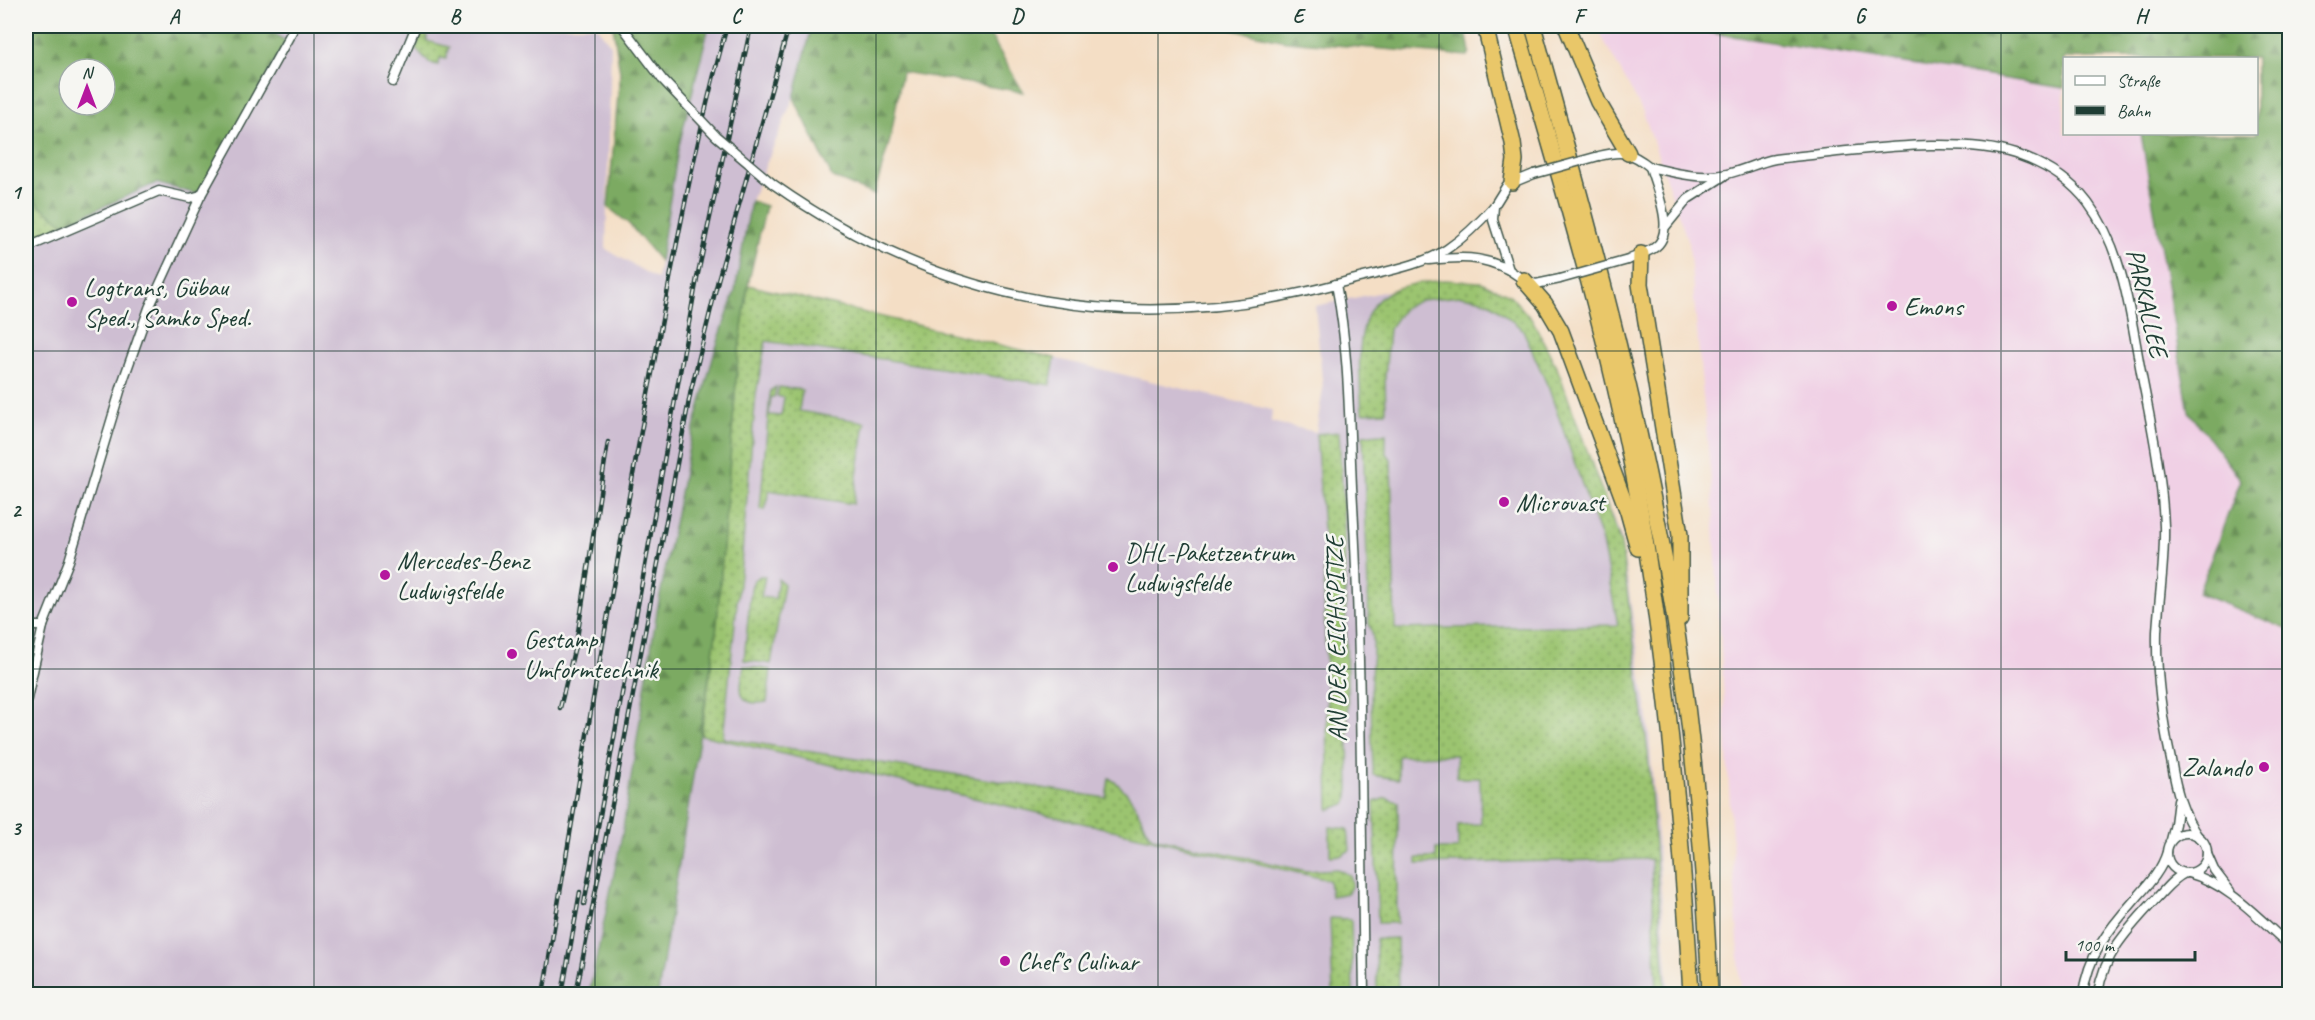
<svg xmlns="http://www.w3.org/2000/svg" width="2315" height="1020" viewBox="0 0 2315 1020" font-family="Caveat,sans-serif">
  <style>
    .built { fill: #f0d0e5 }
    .industrial { fill: #cebed2 }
    .grass { fill: url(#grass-dots); stroke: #5d8052; stroke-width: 1.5 }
    .forest { fill: url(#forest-firs); stroke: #4e744b; stroke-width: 1.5; fill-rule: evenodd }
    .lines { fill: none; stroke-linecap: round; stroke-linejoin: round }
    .street-casing { stroke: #3f554a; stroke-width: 11 }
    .highway-casing { stroke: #3f554a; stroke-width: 18 }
    .street { stroke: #fff; stroke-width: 8 }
    .highway { stroke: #e9c769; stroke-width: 15 }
    .rail-casing { stroke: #1f3d34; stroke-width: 4.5 }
    .rail { stroke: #f6f6f2; stroke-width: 2; stroke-dasharray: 7; stroke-linecap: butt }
    .street-bridge-casing { stroke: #3f554a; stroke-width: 11; stroke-linecap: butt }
    .street-bridge { stroke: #fff; stroke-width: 8 }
    .grid { fill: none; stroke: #1f3d34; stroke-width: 1.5; stroke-opacity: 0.55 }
    .poi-dot { fill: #b5179e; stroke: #f6f6f2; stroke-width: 2 }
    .labels { text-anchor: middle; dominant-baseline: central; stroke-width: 5; stroke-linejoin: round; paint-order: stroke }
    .poi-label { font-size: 26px; fill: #1f3d34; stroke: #f6f6f2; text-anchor: start }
    .street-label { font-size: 26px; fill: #1f3d34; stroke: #f6f6f2 }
    .neatline { fill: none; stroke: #1f3d34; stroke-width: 2 }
    .grid-label { font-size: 20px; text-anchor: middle; font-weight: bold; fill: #1f3d34 }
  </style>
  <defs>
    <pattern id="grass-dots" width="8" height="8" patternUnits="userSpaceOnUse" patternTransform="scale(1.5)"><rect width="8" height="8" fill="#9bc470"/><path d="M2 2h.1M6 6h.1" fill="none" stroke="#7ea05d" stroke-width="1.8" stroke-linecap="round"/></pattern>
    <pattern id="forest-firs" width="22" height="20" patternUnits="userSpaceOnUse" patternTransform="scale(1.5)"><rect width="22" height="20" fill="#7caa62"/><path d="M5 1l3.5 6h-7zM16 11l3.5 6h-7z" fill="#658c52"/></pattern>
  </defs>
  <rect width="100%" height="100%" fill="#f6f6f2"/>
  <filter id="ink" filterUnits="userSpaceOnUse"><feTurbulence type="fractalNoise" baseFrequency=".0167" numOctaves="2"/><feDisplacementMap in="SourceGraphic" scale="12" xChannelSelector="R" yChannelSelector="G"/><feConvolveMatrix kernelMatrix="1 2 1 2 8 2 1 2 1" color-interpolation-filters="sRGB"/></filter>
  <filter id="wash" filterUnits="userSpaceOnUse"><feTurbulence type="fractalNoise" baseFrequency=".008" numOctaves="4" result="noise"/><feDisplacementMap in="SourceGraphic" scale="24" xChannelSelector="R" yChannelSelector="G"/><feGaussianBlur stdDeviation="1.35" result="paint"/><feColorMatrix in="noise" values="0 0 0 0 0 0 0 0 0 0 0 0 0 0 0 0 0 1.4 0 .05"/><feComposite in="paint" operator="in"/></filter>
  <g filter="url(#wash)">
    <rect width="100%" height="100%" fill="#f4dec5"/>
    <polygon class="built" points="1596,26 1651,26 1701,31 2064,88 2064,134 2141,134 2189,412 2241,480 2198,593 2289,631 2289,994 1741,994 1712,492 1689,245 1643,112"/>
    <g class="industrial">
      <polygon points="263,26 596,26 611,45 606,249 657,279 678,149 709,26 812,26 795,94 751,201 735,291 713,357 689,447 657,611 622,835 589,994 26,994 26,240 156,183 286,41"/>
      <polygon points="748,285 1272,410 1271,422 1316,432 1323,389 1315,306 1407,287 1482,285 1552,362 1621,537 1648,719 1669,994 658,994 716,634 738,357"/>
    </g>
    <g class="grass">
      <polygon points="423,26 427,27 427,41 449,47 446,59 440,58 438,65 430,63 416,49"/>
      <polygon points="26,190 39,205 64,224 26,240"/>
      <path d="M1444,280L1481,282L1510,295L1533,321L1558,370L1621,544L1648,754L1666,994H1657L1651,859L1417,864V858H1436V849H1458V825L1481,824L1480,778H1457L1456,755L1398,756V779L1373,775C1372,743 1371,712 1371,680C1371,660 1377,642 1369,624L1363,435L1386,434V452L1391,459L1395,629L1618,625L1602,542L1549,389L1523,330L1490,303L1475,298L1461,296L1421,300L1404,308L1389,329L1385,378L1386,412L1362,413C1360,373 1349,304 1398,288C1412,283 1429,282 1444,280Z"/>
      <path d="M748,285L1055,358L1050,385L766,341L756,394L741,565L723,738L1106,798L1109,778C1124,787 1133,799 1140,815C1144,824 1145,830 1152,837L1306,871L1337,869L1350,875L1352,884L1348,893L1331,896L1329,880L701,735L716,634L738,357Z"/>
      <polygon points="776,387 774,397 771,397 769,415 781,416 784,398 777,396 779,387 802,390 799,411 865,422 853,504 769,490 765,510 760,509 770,395 771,390"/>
      <polygon points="1339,432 1344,523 1349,789 1347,803 1329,810 1323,529 1316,434"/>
      <polygon points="760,576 765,576 761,597 775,599 778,579 784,584 771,664 744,660 751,588 754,580"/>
      <path d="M744,666L771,670L767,702C735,708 740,687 744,666Z"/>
      <path d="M1386,798L1398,802C1399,842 1396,882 1397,923H1378L1374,802Z"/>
      <polygon points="1330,827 1348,829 1350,850 1342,855 1330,856"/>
      <polygon points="1330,918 1351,919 1353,994 1333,994"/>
      <polygon points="1397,938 1398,994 1377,994 1376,939"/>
    </g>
    <g class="forest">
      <path d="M26,26H263L286,41L201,195L156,183L64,224L39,205L26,190ZM69,69H105V105H69Z"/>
      <polygon points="613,26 709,26 678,149 660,261 629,224 608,207 620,73"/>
      <polygon points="812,26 985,26 1023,92 902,72 891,136 874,195 832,177 794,98"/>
      <polygon points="1216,26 1465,26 1470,52 1468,56 1286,41"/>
      <polygon points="1701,26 2289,26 2289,630 2198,593 2241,480 2189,412 2141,134 2256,134 2256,58 2064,58 2064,88 1701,31"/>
      <polygon points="751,201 766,206 748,285 738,357 716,634 658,994 589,994 622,835 657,611 689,447 713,357 735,291"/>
    </g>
  </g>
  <g filter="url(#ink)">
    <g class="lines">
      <g class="street-casing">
        <g id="street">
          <polyline points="622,26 662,79"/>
          <polyline points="393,82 416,26"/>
          <path d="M1599,156C1623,150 1631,152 1650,167C1656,188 1677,234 1654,248C1646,253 1636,256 1628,260"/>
          <path d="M1650,167C1676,173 1701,180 1727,174C1744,170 1759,162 1775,159C1795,156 1816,155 1837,152C1887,147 1966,138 2015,154C2042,163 2070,179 2088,203C2124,251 2130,314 2141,372C2151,423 2162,474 2164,526C2165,562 2159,597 2157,632C2156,676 2162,718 2171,760C2176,789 2182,814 2199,838"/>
          <polyline points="1534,174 1507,185 1494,206 1493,220 1509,270 1524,280 1536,284 1560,279"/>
          <path d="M773,184C949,308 1137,339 1344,282C1375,273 1420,267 1447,249C1465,237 1480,222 1494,206"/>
          <polyline points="1666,226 1688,199 1724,176"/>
          <polyline points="26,248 159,191 190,198 201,195"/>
          <path d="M1429,260C1460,257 1480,255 1509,270"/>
          <path d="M1336,284C1349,350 1349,420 1352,487C1362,656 1361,826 1364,994"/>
          <polyline points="26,626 43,626"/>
          <polyline points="26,703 43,626 69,561 124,378 149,308 201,195 295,26"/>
          <circle cx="2187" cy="853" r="20"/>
          <polyline points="2171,840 2175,824 2178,800"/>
          <polyline points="2207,854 2214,870 2230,891"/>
          <path d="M2188,873C2229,884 2259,919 2290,946"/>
          <path d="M2083,994C2088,956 2108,930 2133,902C2147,886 2161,872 2167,852"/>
          <path d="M2098,994C2103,955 2128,929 2154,901C2164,891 2172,879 2185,873"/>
        </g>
      </g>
      <g class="highway-casing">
        <g id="highway">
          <polyline points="1485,26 1513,143 1515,160 1512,182"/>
          <path d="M1516,26C1563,189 1614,353 1642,521C1668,678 1682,836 1691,994"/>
          <path d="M1533,26C1591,233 1649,440 1680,653C1696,766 1705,880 1710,994"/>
          <polyline points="1566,26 1598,102 1628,153"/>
          <polyline points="1641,254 1640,284 1680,535 1680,618"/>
          <polyline points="1524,280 1545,304 1561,331 1628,512 1638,548"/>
        </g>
      </g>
      <use href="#street" class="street"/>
      <use href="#highway" class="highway"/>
      <g class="rail-casing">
        <g id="rail">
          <polyline points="560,708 577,638 608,442"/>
          <polyline points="584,904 697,278 751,26"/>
          <path d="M543,994C576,796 610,597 647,399C671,274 693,148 727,26"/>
          <polyline points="562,994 580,892"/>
          <polyline points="576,994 691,390 718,280 789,26"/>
        </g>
      </g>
      <use href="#rail" class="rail"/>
      <g class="street-bridge-casing">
        <g id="street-bridge">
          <polyline points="662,79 716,136 773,184"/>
          <polyline points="1534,174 1599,156"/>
          <polyline points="1560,279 1628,260"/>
        </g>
      </g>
      <use href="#street-bridge" class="street-bridge"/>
    </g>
  </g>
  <path class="grid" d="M314,26V994M595,26V994M876,26V994M1158,26V994M1439,26V994M1720,26V994M2001,26V994M26,351H2290M26,669H2290"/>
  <g class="poi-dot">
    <circle cx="72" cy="302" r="6"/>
    <circle cx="1892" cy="306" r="6"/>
    <circle cx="1504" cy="502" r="6"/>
    <circle cx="1113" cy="567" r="6"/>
    <circle cx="385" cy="575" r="6"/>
    <circle cx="512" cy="654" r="6"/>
    <circle cx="2264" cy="767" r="6"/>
    <circle cx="1005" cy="961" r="6"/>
  </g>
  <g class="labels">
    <g class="poi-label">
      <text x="84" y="287">Logtrans, Gübau<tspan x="84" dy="30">Sped., Samko Sped.</tspan></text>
      <text x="1904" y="306">Emons</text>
      <text x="1516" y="502">Microvast</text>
      <text x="1125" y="552">DHL-Paketzentrum<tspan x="1125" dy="30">Ludwigsfelde</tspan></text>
      <text x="397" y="560">Mercedes-Benz<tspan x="397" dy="30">Ludwigsfelde</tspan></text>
      <text x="524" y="639">Gestamp<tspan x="524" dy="30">Umformtechnik</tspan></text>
      <text x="2252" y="767" text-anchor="end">Zalando</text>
      <text x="1017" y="961">Chef's Culinar</text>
    </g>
    <g class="street-label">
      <text transform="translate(2147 303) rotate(77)">PARKALLEE</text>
      <text transform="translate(1336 639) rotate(-91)">AN DER EICHSPITZE</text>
    </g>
  </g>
  <rect width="2315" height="1020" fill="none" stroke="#f6f6f2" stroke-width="66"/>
  <rect x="2063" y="57" width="195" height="78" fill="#f6f6f2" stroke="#a0aca6" stroke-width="1.5"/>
  <rect x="2075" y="76" width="30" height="9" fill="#ffffff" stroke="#a0aca6" stroke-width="1.5"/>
  <text x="2117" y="87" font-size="18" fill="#1f3d34">Straße</text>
  <rect x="2075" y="106" width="30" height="9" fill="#1f3d34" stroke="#a0aca6" stroke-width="1.5"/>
  <text x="2117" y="117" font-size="18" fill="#1f3d34">Bahn</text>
  <g transform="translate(87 87)"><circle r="28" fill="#f6f6f2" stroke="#a0aca6" stroke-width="1.5"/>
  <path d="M0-4.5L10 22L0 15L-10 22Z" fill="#b5179e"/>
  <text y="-9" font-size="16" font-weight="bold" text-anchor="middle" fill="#1f3d34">N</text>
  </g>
  <path d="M2066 951v9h129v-9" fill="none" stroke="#1f3d34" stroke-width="3"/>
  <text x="2075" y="951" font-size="18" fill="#1f3d34" stroke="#f6f6f2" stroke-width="4.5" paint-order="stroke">100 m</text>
  <rect x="33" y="33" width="2249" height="954" class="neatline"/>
  <g class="grid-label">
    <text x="174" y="23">A</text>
    <text x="455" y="23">B</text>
    <text x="736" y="23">C</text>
    <text x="1017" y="23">D</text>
    <text x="1298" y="23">E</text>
    <text x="1579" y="23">F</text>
    <text x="1860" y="23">G</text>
    <text x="2141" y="23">H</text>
    <text x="16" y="199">1</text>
    <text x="16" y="517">2</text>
    <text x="16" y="835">3</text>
  </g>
</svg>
